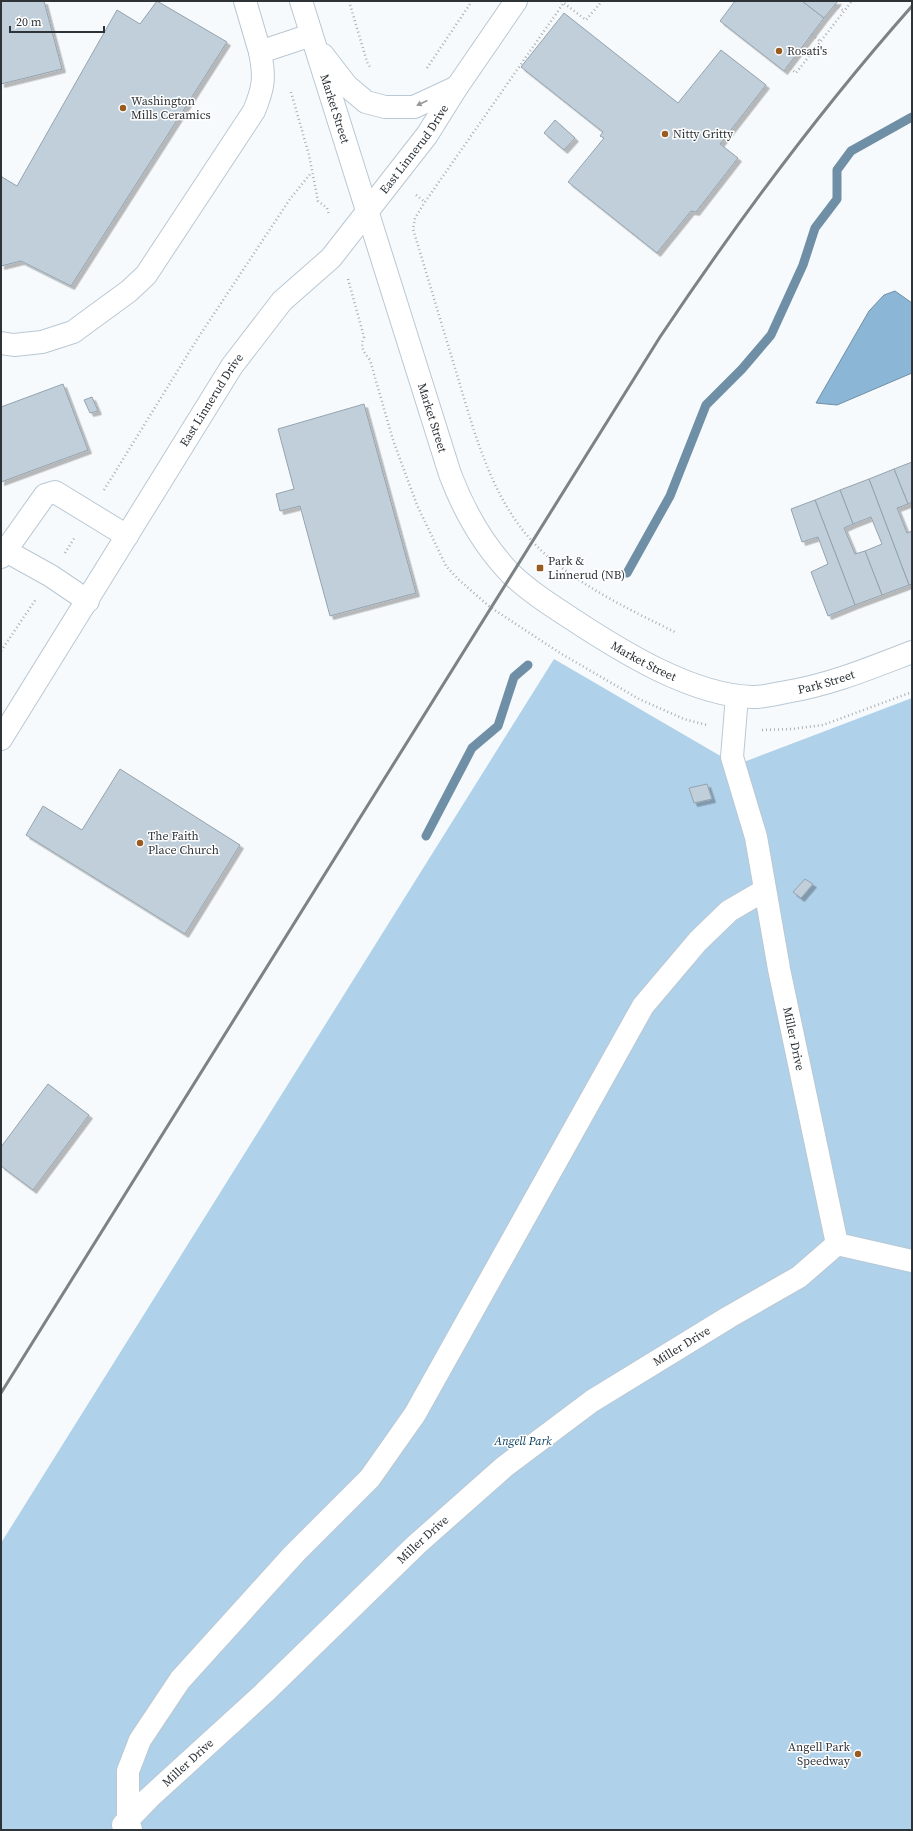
<svg xmlns="http://www.w3.org/2000/svg" width="913" height="1831" viewBox="0 0 913 1831" font-family="'Source Serif 4',serif">
  <style>
    .green { fill: #b0d1ea }
    .water { fill: #8bb6d5; stroke: #6f8fa6 }
    .lines { fill: none; stroke-linecap: round; stroke-linejoin: round }
    .stream { stroke: #6f8fa6; stroke-width: 9 }
    .building { fill: #c0cfda; stroke: #94a3ae; filter: url(#shadow) }
    .minor-casing { stroke: #b9c8d4; stroke-width: 24 }
    .path { stroke: #aaaeb1; stroke-width: 2.5; stroke-dasharray: 1 3; stroke-linecap: butt }
    .minor { stroke: #fff; stroke-width: 22 }
    .rail { stroke: #7d8285; stroke-width: 3 }
    .oneway { fill: #96999b }
    .poi-dot { fill: #995c20; stroke: #fff; stroke-width: 1.5 }
    .labels { text-anchor: middle; dominant-baseline: central; stroke-width: 3; stroke-linejoin: round; paint-order: stroke }
    .poi-label { font-size: 12px; fill: #2d3337; stroke: #fff; text-anchor: start }
    .street-label { font-size: 12px; fill: #2d3337; stroke: #fff }
    .park-label { font-size: 12px; font-style: italic; fill: #043c5b; stroke: #fff }
  </style>
  <defs>
    <filter id="shadow"><feDropShadow dx="3.5" dy="3.5" stdDeviation="0" flood-color="#0004"/></filter>
  </defs>
  <rect width="100%" height="100%" fill="#f7fafc"/>
  <polygon class="green" points="554,659 736,765 912,698 912,1830 1,1830 1,1543"/>
  <polygon class="water" points="895,291 912,303 912,373 837,405 816,403 869,311 884,295"/>
  <g class="lines">
    <g class="stream">
      <polyline points="627,573 670,496 706,405 742,369 771,335 803,265 815,228 837,199 837,170 851,151 912,117"/>
      <polyline points="426,836 472,748 498,726 514,677 528,665"/>
    </g>
  </g>
  <g class="building">
    <polygon points="1,1 44,1 62,69 1,84"/>
    <polygon points="157,1 227,42 71,286 21,261 1,266 1,175 2,177 17,186 117,10 140,24"/>
    <polygon points="735,1 802,1 824,18 784,71 720,21"/>
    <polygon points="802,1 838,1 824,18"/>
    <polygon points="564,13 678,103 721,50 766,85 720,144 738,158 696,212 691,211 657,253 568,182 604,138 600,136 603,132 521,67"/>
    <polygon points="555,120 575,138 564,150 544,133"/>
    <polygon points="63,384 88,450 1,482 1,407"/>
    <polygon points="92,397 98,411 90,413 84,400"/>
    <polygon points="364,404 416,593 330,616 300,506 280,511 276,494 294,489 278,429"/>
    <polygon points="912,462 912,502 908,504 894,469"/>
    <polygon points="894,469 908,504 897,508 907,533 912,531 912,584 909,585 869,479"/>
    <polygon points="869,479 909,585 882,595 865,551 882,544 871,517 853,524 840,490"/>
    <polygon points="840,490 853,524 844,528 855,554 865,551 882,595 855,605 815,500"/>
    <polygon points="815,500 855,605 828,616 811,572 828,564 818,537 802,542 791,509"/>
    <polygon points="120,769 240,845 185,934 26,835 43,806 82,830"/>
    <polygon points="707,784 712,799 694,803 689,788"/>
    <polygon points="805,879 813,884 801,898 793,892"/>
    <polygon points="48,1084 89,1115 33,1190 1,1166 1,1147"/>
  </g>
  <g class="lines">
    <g class="minor-casing">
      <g id="minor">
        <polyline points="245,1 260,52"/>
        <path id="s1" d="M301,1L450,474C464,511 484,546 511,574C529,591 549,604 569,617C619,650 692,696 753,697C764,697 775,694 786,692C830,685 870,668 912,652"/>
        <polyline points="323,55 347,86 366,102 385,107 414,107 457,87"/>
        <path d="M1,343L14,345L42,342L73,332L129,291L146,275L254,111C264,87 265,77 260,52L311,35"/>
        <polyline points="6,551 51,576 88,601"/>
        <polyline points="1,557 45,495 55,492 127,536"/>
        <path id="s2" d="M737,696L732,757L756,837L779,969L837,1244"/>
        <path id="s3" d="M1,739L232,366L282,301L331,258L402,167L427,135L457,87L516,1"/>
        <polyline points="837,1244 912,1261"/>
        <path id="s4" d="M123,1825L149,1798L264,1693L416,1545L504,1467L592,1401L729,1317L799,1277L837,1244"/>
        <polyline points="131,1830 128,1820 128,1771 140,1740 180,1680 294,1554 370,1478 415,1414 643,1006 698,941 729,911 765,890"/>
      </g>
    </g>
    <g class="path">
      <polyline points="349,1 367,62 370,67"/>
      <polyline points="561,1 586,20 602,1"/>
      <path d="M565,1L425,202L415,218L413,229C427,275 441,322 455,368C473,427 489,494 532,541C567,580 630,610 677,633"/>
      <polyline points="835,5 844,11"/>
      <polyline points="812,35 820,41"/>
      <polyline points="787,66 796,73 852,1"/>
      <polyline points="427,68 472,1"/>
      <polyline points="291,92 309,155 318,201 327,208 329,215"/>
      <polyline points="416,195 425,202"/>
      <path d="M348,279L364,337C360,347 363,351 370,360L393,440L417,505L446,566L459,580L490,607L560,653L639,699L684,719L707,725"/>
      <polyline points="104,490 196,341 290,199 311,173"/>
      <polyline points="65,553 75,537"/>
      <polyline points="1,651 36,599"/>
      <polyline points="762,730 792,729 823,725 912,692"/>
    </g>
    <use href="#minor" class="minor"/>
    <path class="rail" d="M1,1393L660,337C737,222 820,110 912,6"/>
  </g>
  <defs><path id="oneway-solid" d="M-6-.8H1V-3.2L6.5 0L1 3.2V.8H-6Z"/></defs>
  <use class="oneway" href="#oneway-solid" transform="translate(422 103) rotate(155)"/>
  <g class="poi-dot">
    <circle cx="779" cy="51" r="4"/>
    <circle cx="123" cy="108" r="4"/>
    <circle cx="665" cy="134" r="4"/>
    <rect x="536" y="564" width="8" height="8" rx="2"/>
    <circle cx="140" cy="843" r="4"/>
    <circle cx="858" cy="1754" r="4"/>
  </g>
  <g class="labels">
    <g class="poi-label">
      <text x="787" y="51">Rosati's</text>
      <text x="131" y="101">Washington<tspan x="131" dy="14">Mills Ceramics</tspan></text>
      <text x="673" y="134">Nitty Gritty</text>
      <text x="548" y="561">Park &amp;<tspan x="548" dy="14">Linnerud (NB)</tspan></text>
      <text x="148" y="836">The Faith<tspan x="148" dy="14">Place Church</tspan></text>
      <text x="850" y="1747" text-anchor="end">Angell Park<tspan x="850" dy="14">Speedway</tspan></text>
    </g>
    <g class="street-label">
      <text stroke="none"><textPath href="#s1" startOffset="113">Market Street</textPath></text>
      <text stroke="none"><textPath href="#s3" startOffset="723">East Linnerud Drive</textPath></text>
      <text stroke="none"><textPath href="#s3" startOffset="399">East Linnerud Drive</textPath></text>
      <text stroke="none"><textPath href="#s1" startOffset="437">Market Street</textPath></text>
      <text stroke="none"><textPath href="#s1" startOffset="773">Market Street</textPath></text>
      <text stroke="none"><textPath href="#s1" startOffset="964">Park Street</textPath></text>
      <text stroke="none"><textPath href="#s2" startOffset="350">Miller Drive</textPath></text>
      <text stroke="none"><textPath href="#s4" startOffset="738">Miller Drive</textPath></text>
      <text stroke="none"><textPath href="#s4" startOffset="414">Miller Drive</textPath></text>
      <text stroke="none"><textPath href="#s4" startOffset="90">Miller Drive</textPath></text>
    </g>
    <g class="park-label">
      <text x="523" y="1441">Angell Park</text>
    </g>
  </g>
  <rect width="913" height="1831" fill="none" stroke="#2d3337" stroke-width="4"/>
  <path d="M10 26v6h94v-6" fill="none" stroke="#2d3337" stroke-width="2"/>
  <text x="16" y="26" font-size="12" fill="#2d3337" stroke="#ffffff" stroke-width="3" paint-order="stroke">20 m</text>
</svg>
